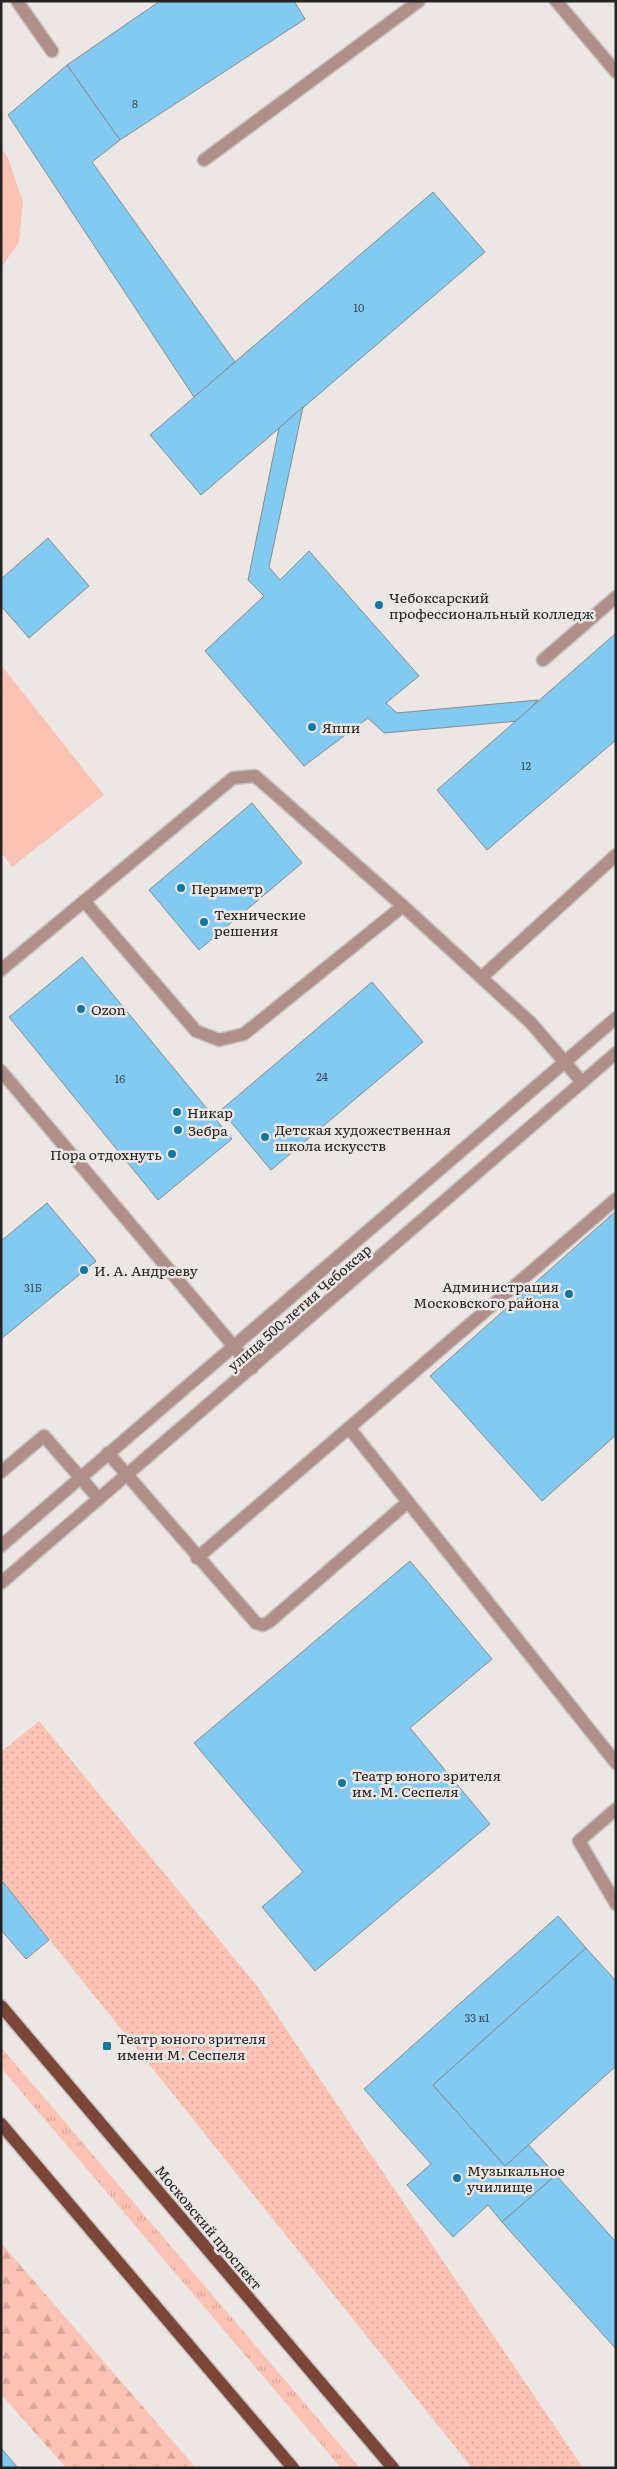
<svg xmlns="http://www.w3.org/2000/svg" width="617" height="2469" viewBox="0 0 617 2469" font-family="Literata,serif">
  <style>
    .grass { fill: url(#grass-tufts) }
    .forest { fill: url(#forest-firs) }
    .park { fill: url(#park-dots) }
    .garden { fill: #fcc2b4 }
    .building { fill: #82caf2; stroke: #868b8d }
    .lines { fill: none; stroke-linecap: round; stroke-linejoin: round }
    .minor-casing { stroke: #c8c4c2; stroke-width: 15 }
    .major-casing { stroke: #c8c4c2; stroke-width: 15 }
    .minor { stroke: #af8f87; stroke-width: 12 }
    .major { stroke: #7b4538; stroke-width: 12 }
    .poi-dot { fill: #1077a3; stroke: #ece7e5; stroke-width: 2 }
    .labels { text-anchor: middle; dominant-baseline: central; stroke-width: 5; stroke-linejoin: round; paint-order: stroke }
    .number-label { font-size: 11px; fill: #3c4c56 }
    .poi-label { font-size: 14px; fill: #242222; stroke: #ece7e5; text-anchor: start }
    .street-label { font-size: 14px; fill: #242222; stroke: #ece7e5 }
  </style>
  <defs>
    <pattern id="grass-tufts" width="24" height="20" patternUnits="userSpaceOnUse" patternTransform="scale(1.25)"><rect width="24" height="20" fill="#fcc2b4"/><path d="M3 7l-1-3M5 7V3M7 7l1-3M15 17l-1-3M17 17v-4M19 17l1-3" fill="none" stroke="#d8a69a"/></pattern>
    <pattern id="forest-firs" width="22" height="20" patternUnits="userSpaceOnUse" patternTransform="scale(1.25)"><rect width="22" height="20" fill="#fcc2b4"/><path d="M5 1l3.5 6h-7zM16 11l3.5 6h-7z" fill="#d8a69a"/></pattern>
    <pattern id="park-dots" width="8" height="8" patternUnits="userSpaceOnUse" patternTransform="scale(1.25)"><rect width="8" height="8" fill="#fcc2b4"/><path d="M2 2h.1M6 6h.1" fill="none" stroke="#d8a69a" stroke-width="1.8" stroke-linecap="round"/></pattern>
  </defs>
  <rect width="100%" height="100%" fill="#ece7e5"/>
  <polygon class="grass" points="1,2047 360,2468 341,2468 1,2068"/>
  <polygon class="forest" points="1,2243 196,2468 66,2468 1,2394"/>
  <polygon class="park" points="39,1721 257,1986 583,2468 472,2468 1,1879 1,1752"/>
  <g class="garden">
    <polygon points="1,148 8,158 23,202 19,242 1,268"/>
    <polygon points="1,665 104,795 12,867 1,852"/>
  </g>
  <g class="building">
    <polygon points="160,1 294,1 305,19 120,140 67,65"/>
    <polygon points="67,65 120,140 92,162 235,362 194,397 8,115"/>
    <polygon points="433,192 485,252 201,495 150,435"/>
    <polygon points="303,407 269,567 280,580 309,551 419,676 386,703 397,713 538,700 518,721 384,733 368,718 304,766 205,651 264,596 248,580 279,428"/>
    <polygon points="48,538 89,586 29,638 1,606 1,579"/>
    <polygon points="616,633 616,740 487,850 437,790"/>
    <polygon points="252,803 302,863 199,950 149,890"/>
    <polygon points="82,957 232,1139 158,1200 9,1017"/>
    <polygon points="372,982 423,1042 271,1170 221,1110"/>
    <polygon points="47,1203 96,1261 1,1339 1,1241"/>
    <polygon points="616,1211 616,1435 542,1501 430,1376"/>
    <polygon points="410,1561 492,1659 410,1728 490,1824 315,1971 262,1907 303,1872 194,1743"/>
    <polygon points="3,1882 49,1940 26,1959 1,1930 1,1884"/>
    <polygon points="558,1916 586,1948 433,2085 505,2166 528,2144 556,2175 502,2222 488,2205 453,2237 407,2185 431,2164 364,2089"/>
    <polygon points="586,1948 616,1981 616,2066 505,2166 433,2085"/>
    <polygon points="556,2175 616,2242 616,2349 502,2222"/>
    <polygon points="1,2448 18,2468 1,2468"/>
  </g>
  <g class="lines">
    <g class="minor-casing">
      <g id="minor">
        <polyline points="17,1 52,51"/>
        <polyline points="556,1 616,72"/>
        <polyline points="204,160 419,1"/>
        <polyline points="543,660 616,597"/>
        <polyline points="84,901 196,1031 219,1040 244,1034 403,906"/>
        <polyline points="1,970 233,778 255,776 403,906 531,1023 582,1082"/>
        <polyline points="482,977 616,855"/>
        <polyline points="1,1071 252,1368"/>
        <polyline points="350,1429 616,1763"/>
        <polyline points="108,1453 256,1623 263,1625 269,1622 408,1502"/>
        <polyline points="1,1472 44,1436 99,1499"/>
        <polyline points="1,1546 616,1018"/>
        <polyline points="197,1558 616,1199"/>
        <polyline points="1,1583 616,1053"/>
        <polyline points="616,1809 579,1841 616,1904"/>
      </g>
    </g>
    <g class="major-casing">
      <g id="major">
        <polyline points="1,2006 393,2468"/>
        <polyline points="1,2124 293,2468"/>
      </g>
    </g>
    <use href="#minor" class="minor"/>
    <use href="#major" class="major"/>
  </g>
  <g class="poi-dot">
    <circle cx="379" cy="605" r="5"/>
    <circle cx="312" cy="727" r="5"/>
    <circle cx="181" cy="888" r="5"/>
    <circle cx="204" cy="922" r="5"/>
    <circle cx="81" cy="1009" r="5"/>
    <circle cx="177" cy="1112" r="5"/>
    <circle cx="178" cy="1130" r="5"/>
    <circle cx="265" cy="1137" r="5"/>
    <circle cx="172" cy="1154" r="5"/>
    <circle cx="84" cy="1270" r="5"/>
    <circle cx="569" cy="1294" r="5"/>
    <circle cx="342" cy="1783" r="5"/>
    <rect x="102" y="2041" width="10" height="10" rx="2.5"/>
    <circle cx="457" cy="2178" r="5"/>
  </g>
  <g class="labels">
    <g class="number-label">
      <text x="135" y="103">8</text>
      <text x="359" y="307">10</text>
      <text x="526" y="765">12</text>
      <text x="322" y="1076">24</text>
      <text x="120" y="1078">16</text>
      <text x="33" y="1287">31Б</text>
      <text x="477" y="2017">33 к1</text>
    </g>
    <g class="poi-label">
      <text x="389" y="597">Чебоксарский<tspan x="389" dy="16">профессиональный колледж</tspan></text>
      <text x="322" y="727">Яппи</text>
      <text x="191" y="888">Периметр</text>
      <text x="214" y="914">Технические<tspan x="214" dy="16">решения</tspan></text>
      <text x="91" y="1009">Ozon</text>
      <text x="187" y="1112">Никар</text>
      <text x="275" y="1129">Детская художественная<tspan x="275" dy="16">школа искусств</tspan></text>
      <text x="188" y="1130">Зебра</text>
      <text x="162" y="1154" text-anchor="end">Пора отдохнуть</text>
      <text x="94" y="1270">И. А. Андрееву</text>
      <text x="559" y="1286" text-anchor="end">Администрация<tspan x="559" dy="16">Московского района</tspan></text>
      <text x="352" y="1775">Театр юного зрителя<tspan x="352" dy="16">им. М. Сеспеля</tspan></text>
      <text x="117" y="2038">Театр юного зрителя<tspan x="117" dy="16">имени М. Сеспеля</tspan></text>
      <text x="467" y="2170">Музыкальное<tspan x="467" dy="16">училище</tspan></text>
    </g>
    <g class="street-label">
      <text transform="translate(299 1307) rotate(-41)">улица 500-летия Чебоксар</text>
      <text transform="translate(209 2227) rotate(50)">Московский проспект</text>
    </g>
  </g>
  <rect width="617" height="2469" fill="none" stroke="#242222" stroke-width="5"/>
</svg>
